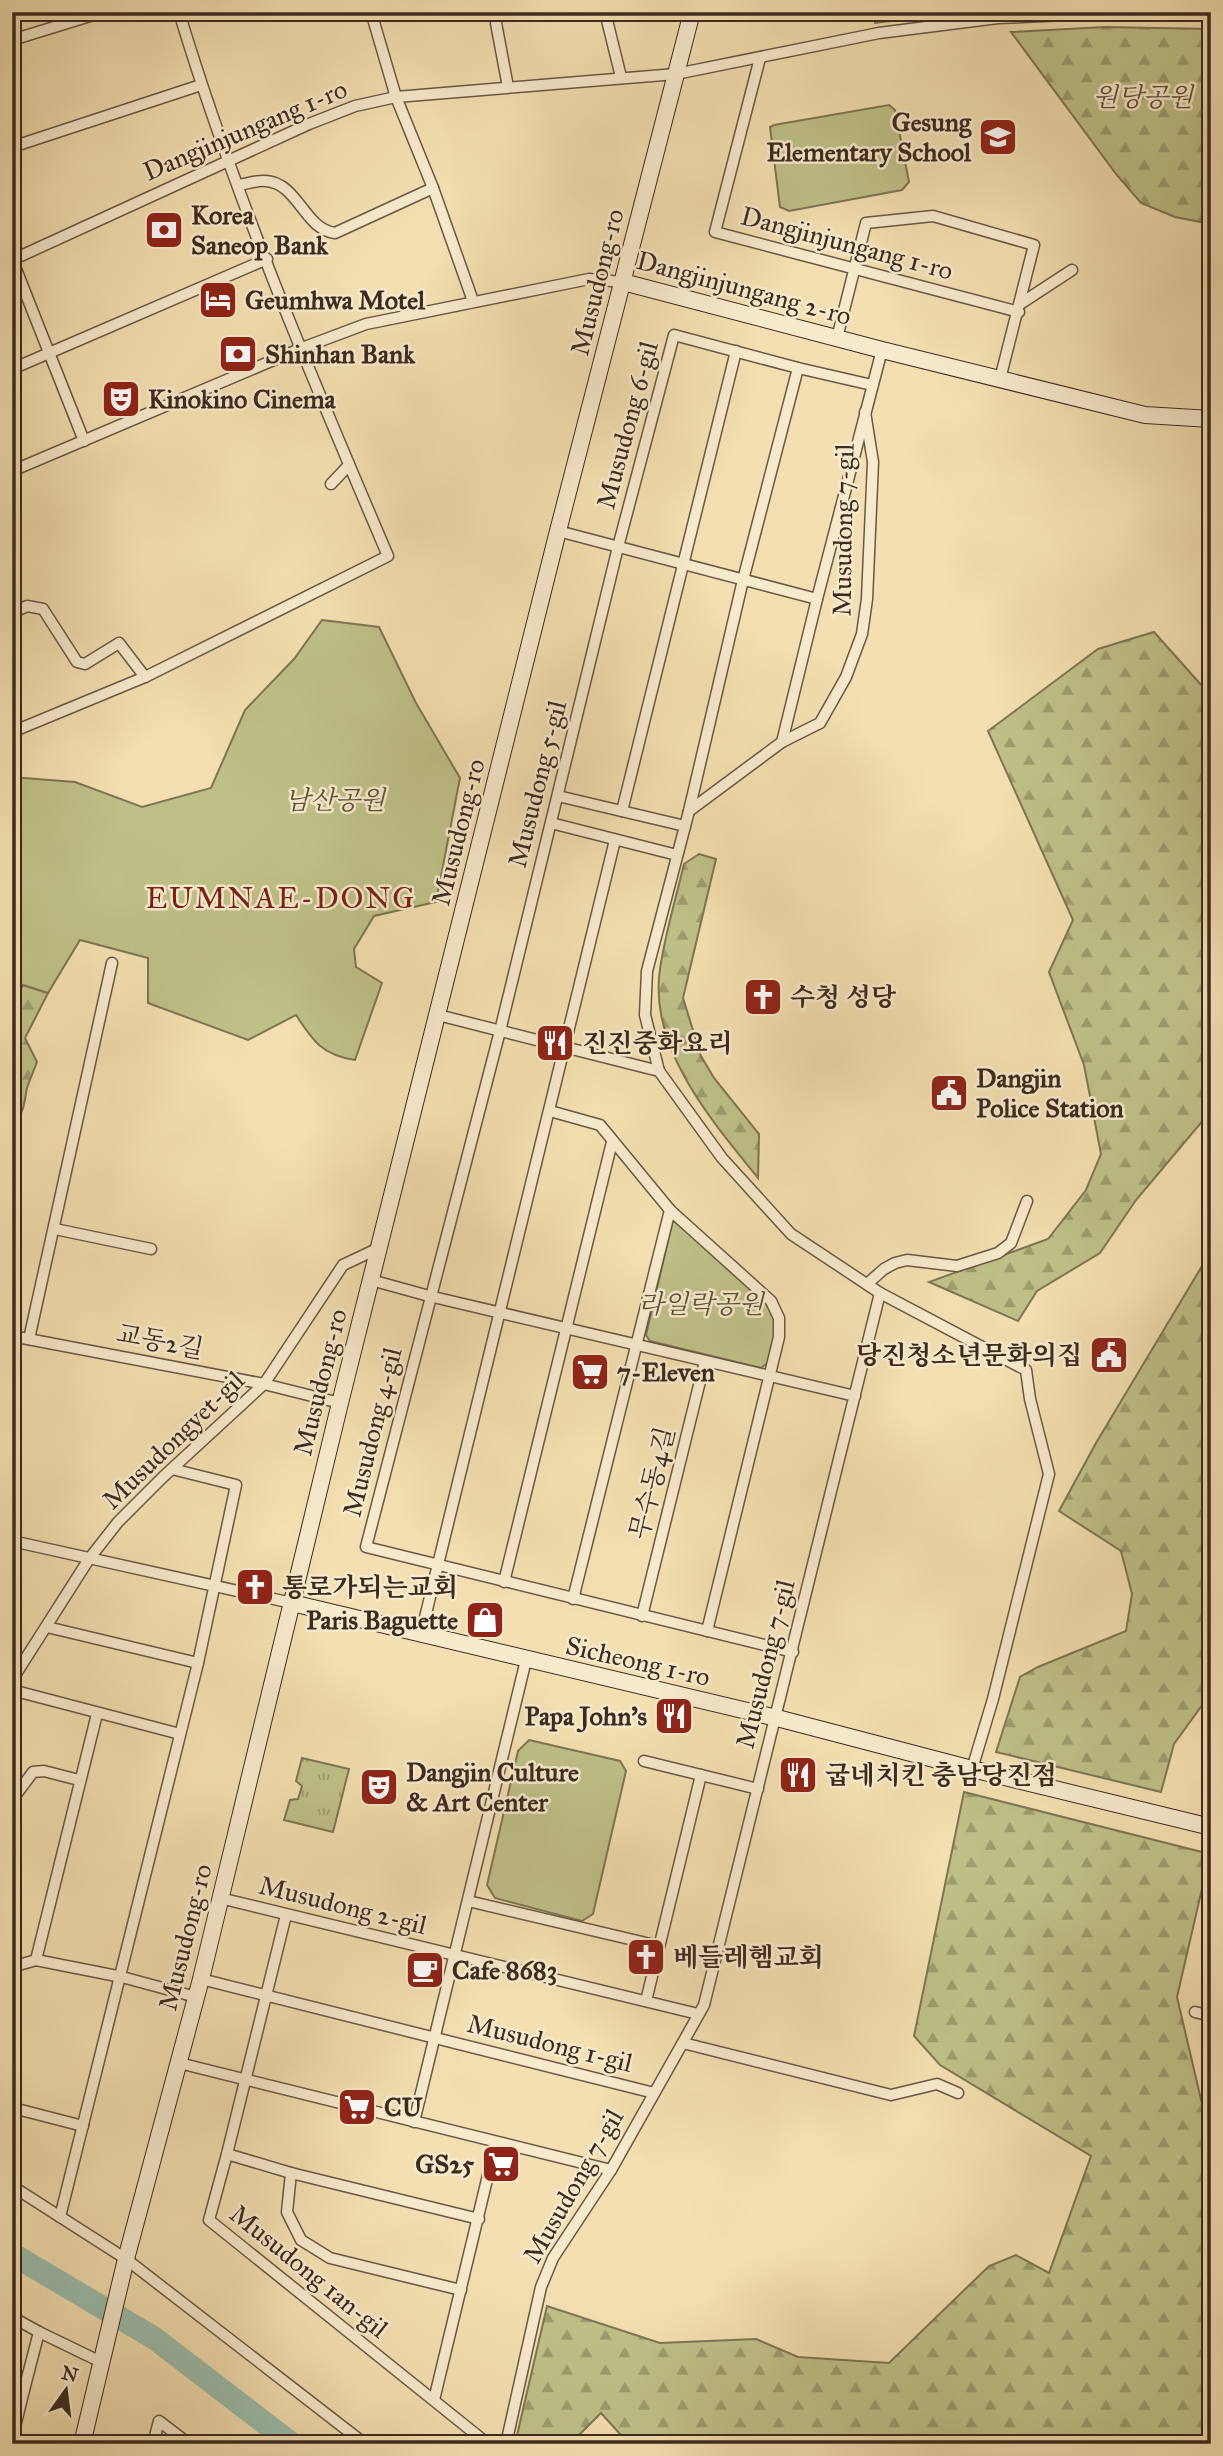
<svg xmlns="http://www.w3.org/2000/svg" width="1223" height="2456" viewBox="0 0 1223 2456" font-family="'IM FELL Great Primer','Noto Serif KR',serif">
  <style>
    .grass { fill: url(#grass-tufts); stroke: #7e7554; stroke-width: 2 }
    .forest { fill: url(#forest-firs); stroke: #7e7554; stroke-width: 2 }
    .park { fill: #bfc088; stroke: #7e7554; stroke-width: 2 }
    .lines { fill: none; stroke-linecap: round; stroke-linejoin: round }
    .river { stroke: #9bbdac; stroke-width: 23 }
    .street-casing { stroke: #6a5744; stroke-width: 13 }
    .secondary-casing { stroke: #3d2a20; stroke-width: 18 }
    .street { stroke: #f7eacc; stroke-width: 10 }
    .secondary { stroke: #f7eacc; stroke-width: 16 }
    .labels { text-anchor: middle; dominant-baseline: central; stroke-width: 5; stroke-linejoin: round; paint-order: stroke }
    .park-label { font-size: 26px; font-style: italic; fill: #5e503a; stroke: #f7eacc }
    .poi-label { font-size: 26px; font-weight: bold; fill: #3d2a20; stroke: #f7eacc; text-anchor: start }
    .street-label { font-size: 26px; fill: #3d2a20; stroke: #f7eacc }
    .quarter-label { font-size: 30px; letter-spacing: 2px; fill: #7a1f14; stroke: #f7eacc }
  </style>
  <defs>
    <pattern id="grass-tufts" width="24" height="20" patternUnits="userSpaceOnUse" patternTransform="scale(1.75)"><rect width="24" height="20" fill="#bfc088"/><path d="M3 7l-1-3M5 7V3M7 7l1-3M15 17l-1-3M17 17v-4M19 17l1-3" fill="none" stroke="#9c9c6f"/></pattern>
    <pattern id="forest-firs" width="22" height="20" patternUnits="userSpaceOnUse" patternTransform="scale(1.75)"><rect width="22" height="20" fill="#bfc088"/><path d="M5 1l3.5 6h-7zM16 11l3.5 6h-7z" fill="#9c9c6f"/></pattern>
  </defs>
  <rect width="100%" height="100%" fill="#f3dfb1"/>
  <filter id="stains"><feTurbulence type="fractalNoise" baseFrequency=".00286" numOctaves="4"/><feColorMatrix values="0 0 0 0 .2 0 0 0 0 .09 0 0 0 0 .02 0 0 0 .5 -.17"/></filter>
  <radialGradient id="worn" r=".72"><stop offset=".6" stop-color="#630" stop-opacity="0"/><stop offset="1" stop-color="#630" stop-opacity=".3"/></radialGradient>
  <g class="grass">
    <polygon points="874,12 968,12 875,23"/>
    <polygon points="302,1758 349,1769 333,1832 284,1820 290,1800 298,1799 302,1786 296,1781"/>
  </g>
  <g class="forest">
    <polygon points="1105,27 1211,29 1211,224 1175,217 1141,203 1116,174 1011,32"/>
    <polygon points="1154,632 1211,696 1211,1111 1136,1200 1100,1253 1037,1291 1018,1321 929,1282 1048,1239 1086,1190 1101,1154 1084,1065 1049,972 1073,920 988,731 1098,649"/>
    <path d="M699,854L716,859L683,998L701,1056L714,1078L759,1134L758,1178C712,1121 648,1048 660,969C665,934 676,898 684,864Z"/>
    <path d="M23,985L48,993L25,1038L37,1062C34,1070 30,1079 27,1088C24,1102 25,1114 12,1123V1002Z"/>
    <polygon points="1211,1251 1211,1693 1174,1744 1161,1792 996,1752 1020,1677 1038,1667 1126,1631 1132,1594 1121,1551 1059,1511 1096,1443"/>
    <polygon points="964,1792 1210,1854 1177,1997 1211,2142 1211,2444 629,2444 601,2413 570,2444 515,2444 547,2306 660,2343 756,2339 798,2357 889,2363 989,2266 1016,2255 1049,2273 1091,2156 940,2065 914,2036"/>
  </g>
  <g class="park">
    <polygon points="889,105 895,110 909,182 902,190 789,211 780,207 770,127 774,125"/>
    <path d="M322,620L379,627L416,703L460,778L436,902L374,916L354,949L356,967L382,983L355,1060C322,1055 313,1041 296,1015L248,1040L148,1003V958L80,940L48,993L23,985L12,1002V777L75,782L142,807L211,788L245,710L294,659Z"/>
    <polygon points="673,1220 770,1302 777,1328 770,1361 761,1368 650,1341 646,1335"/>
    <polygon points="529,1740 620,1761 626,1771 593,1914 582,1921 495,1898 487,1885 518,1751"/>
  </g>
  <g class="lines">
    <polyline class="river" points="12,2254 154,2338 292,2444"/>
    <g class="street-casing">
      <g id="street">
        <polyline points="371,12 396,97 433,188 473,301"/>
        <polyline points="605,12 621,77"/>
        <polyline points="496,23 508,87"/>
        <polyline points="12,40 103,12"/>
        <polyline points="760,58 715,232 1019,312"/>
        <polyline points="12,147 201,85"/>
        <path d="M238,185C246,184 257,180 266,181C298,183 304,229 335,233L433,188"/>
        <polyline points="12,259 84,441"/>
        <polyline points="12,260 309,124 355,106 396,97 676,74 879,33 998,18 1113,13 1211,15"/>
        <polyline points="1020,304 1072,270"/>
        <polyline points="837,338 866,223 933,216 1034,245 1000,379"/>
        <polyline points="798,368 743,580 689,811 647,971 645,1015 659,1071 722,1158 791,1234 880,1293 1026,1370 1030,1399 1049,1474 993,1699 972,1769"/>
        <polyline points="12,369 267,259"/>
        <polyline points="12,471 302,348 366,324 589,279 623,282"/>
        <polyline points="331,484 349,465"/>
        <polyline points="558,531 817,599"/>
        <polyline points="12,613 27,606 43,609 77,662 85,664 119,643 145,677"/>
        <path d="M12,732L145,677L388,556C312,378 235,198 179,12"/>
        <polyline points="782,742 817,599 882,350"/>
        <polyline points="558,796 685,826"/>
        <polyline points="622,811 736,351"/>
        <polyline points="689,811 782,742 820,723 846,677 862,634 867,599 873,462 865,412"/>
        <polyline points="551,823 677,855"/>
        <polyline points="438,1015 659,1071"/>
        <polyline points="550,1111 600,1125 670,1210 771,1301 779,1318 779,1337 707,1631"/>
        <polyline points="55,1229 151,1249"/>
        <polyline points="371,1280 429,1296 855,1396"/>
        <polyline points="867,1284 884,1269 895,1263 907,1260 957,1266 998,1253 1011,1243 1027,1201"/>
        <polyline points="12,1336 264,1384 340,1403"/>
        <polyline points="29,1339 112,963"/>
        <polyline points="12,1541 292,1603"/>
        <polyline points="504,1582 612,1142"/>
        <polyline points="573,1599 670,1210"/>
        <polyline points="642,1616 705,1361"/>
        <polyline points="47,1627 198,1663"/>
        <polyline points="421,1634 615,840"/>
        <polyline points="793,1652 366,1547 500,1031 618,547 674,335 798,368 872,385"/>
        <polyline points="12,1680 89,1559 118,1522 163,1477 264,1384 343,1265 379,1248"/>
        <polyline points="12,1690 180,1734"/>
        <polyline points="644,1761 758,1789"/>
        <polyline points="12,1800 33,1772 44,1771 79,1780"/>
        <polyline points="220,1898 698,2014"/>
        <polyline points="468,1901 659,1946"/>
        <polyline points="36,1960 97,1714"/>
        <polyline points="12,1967 36,1960 122,1977 196,1997"/>
        <polyline points="201,1979 654,2093"/>
        <polyline points="646,2001 701,1775"/>
        <polyline points="1195,2012 1211,2016"/>
        <polyline points="683,2043 891,2095 937,2084 958,2093"/>
        <polyline points="179,2063 611,2170"/>
        <polyline points="12,2094 17,2109 83,2126"/>
        <polyline points="414,2122 526,1660"/>
        <polyline points="227,2154 286,1915"/>
        <polyline points="291,2173 479,2219"/>
        <polyline points="12,2186 126,2259 365,2444"/>
        <polyline points="60,2217 198,1663 236,1485 172,1469"/>
        <polyline points="461,2290 330,2258 301,2240 287,2212 291,2173 227,2154 209,2220 488,2444"/>
        <polyline points="12,2317 39,2332 101,2362"/>
        <polyline points="12,2387 24,2390 39,2332"/>
        <polyline points="434,2400 496,2142"/>
        <polyline points="12,2439 24,2390"/>
        <polyline points="153,2444 159,2421 189,2444"/>
        <polyline points="506,2444 541,2287 553,2258 611,2170 704,2005 880,1293"/>
      </g>
    </g>
    <g class="secondary-casing">
      <g id="secondary">
        <polyline points="623,282 882,350 1145,415 1211,419"/>
        <polyline points="292,1603 777,1718 972,1769 1211,1827"/>
        <polyline points="82,2444 126,2259 201,1979 340,1403 558,531 692,12"/>
      </g>
    </g>
    <use href="#street" class="street"/>
    <use href="#secondary" class="secondary"/>
  </g>
  <defs>
    <g id="school-square" transform="scale(2.0125)"><rect x="-9" y="-9" width="18" height="18" rx="4" fill="#8f2418" stroke="#f7eacc"/><path d="M0-5L7-2L0 1L-7-2ZM-4 1L0 2.5L4 1V4Q0 6-4 4Z" fill="#fff"/></g>
    <g id="bank-square" transform="scale(2.0125)"><rect x="-9" y="-9" width="18" height="18" rx="4" fill="#8f2418" stroke="#f7eacc"/><path d="M-6-4H6V4H-6ZM0-2.3a2.3 2.3 0 1 0 0 4.6a2.3 2.3 0 1 0 0-4.6Z" fill="#fff"/></g>
    <g id="hotel-square" transform="scale(2.0125)"><rect x="-9" y="-9" width="18" height="18" rx="4" fill="#8f2418" stroke="#f7eacc"/><path d="M-6-4.5h1.5V1H6V5H4.5V3h-9V5H-6ZM-4 0a1.8 1.8 0 1 1 3.6 0ZM.5 0V-2.5h3Q6-2.5 6 0Z" fill="#fff"/></g>
    <g id="theatre-square" transform="scale(2.0125)"><rect x="-9" y="-9" width="18" height="18" rx="4" fill="#8f2418" stroke="#f7eacc"/><path d="M-5-5.5Q0-4 5-5.5V0Q5 5 0 6Q-5 5-5 0ZM-3.3-2.5H-1v1.5H-3.3ZM1-2.5H3.3v1.5H1ZM-2.8 1Q0 5.5 2.8 1Z" fill="#fff"/></g>
    <g id="church-square" transform="scale(2.0125)"><rect x="-9" y="-9" width="18" height="18" rx="4" fill="#8f2418" stroke="#f7eacc"/><path d="M-1.2-6h2.4v3.5h3.3v2.4h-3.3V6h-2.4V-.1h-3.3v-2.4h3.3Z" fill="#fff"/></g>
    <g id="restaurant-square" transform="scale(2.0125)"><rect x="-9" y="-9" width="18" height="18" rx="4" fill="#8f2418" stroke="#f7eacc"/><path d="M-5-6h1v4h1v-4h1v4h1v-4h1v5L-1.5 .5V6h-2V.5L-5-1ZM5-6V6H3V1.5H1.5Q1.5-4 5-6Z" fill="#fff"/></g>
    <g id="civic-square" transform="scale(2.0125)"><rect x="-9" y="-9" width="18" height="18" rx="4" fill="#8f2418" stroke="#f7eacc"/><path d="M-.6-6.5H3V-4.5H.6V-3L4-1V1h2V6H-6V1h2V-1L-.6-3ZM-1.2 2.5V6h2.4V2.5Z" fill="#fff"/></g>
    <g id="supermarket-square" transform="scale(2.0125)"><rect x="-9" y="-9" width="18" height="18" rx="4" fill="#8f2418" stroke="#f7eacc"/><path d="M-6-5.5h2.5l.6 2H6L4.5 2H-2.5L-4.4-4H-6ZM-1.5 3.2a1.3 1.3 0 1 0 .1 0ZM3 3.2a1.3 1.3 0 1 0 .1 0Z" fill="#fff"/></g>
    <g id="shop-square" transform="scale(2.0125)"><rect x="-9" y="-9" width="18" height="18" rx="4" fill="#8f2418" stroke="#f7eacc"/><path d="M-5-2.5h2.3a2.7 3.5 0 0 1 5.4 0H5L5.5 6h-11ZM-1.5-2.5h3a1.5 2.3 0 0 0-3 0Z" fill="#fff"/></g>
    <g id="cafe-square" transform="scale(2.0125)"><rect x="-9" y="-9" width="18" height="18" rx="4" fill="#8f2418" stroke="#f7eacc"/><path d="M-5.5-4.5H6V0H3Q3 3.5 0 3.5H-2.5Q-5.5 3.5-5.5 0ZM3-3.2v2h1.7v-2ZM-6 4.5H4V6H-6Z" fill="#fff"/></g>
  </defs>
  <g fill-rule="evenodd">
    <use href="#school-square" x="998" y="137"/>
    <use href="#bank-square" x="164" y="230"/>
    <use href="#hotel-square" x="218" y="300"/>
    <use href="#bank-square" x="238" y="354"/>
    <use href="#theatre-square" x="121" y="399"/>
    <use href="#church-square" x="763" y="997"/>
    <use href="#restaurant-square" x="555" y="1043"/>
    <use href="#civic-square" x="949" y="1093"/>
    <use href="#civic-square" x="1109" y="1355"/>
    <use href="#supermarket-square" x="590" y="1372"/>
    <use href="#church-square" x="255" y="1587"/>
    <use href="#shop-square" x="485" y="1620"/>
    <use href="#restaurant-square" x="674" y="1716"/>
    <use href="#restaurant-square" x="798" y="1775"/>
    <use href="#theatre-square" x="379" y="1787"/>
    <use href="#church-square" x="646" y="1957"/>
    <use href="#cafe-square" x="425" y="1970"/>
    <use href="#supermarket-square" x="357" y="2107"/>
    <use href="#supermarket-square" x="501" y="2164"/>
  </g>
  <g class="labels">
    <g class="park-label">
      <text x="1143" y="97">원당공원</text>
      <text x="335" y="800">남산공원</text>
      <text x="701" y="1304">라일락공원</text>
    </g>
    <g class="poi-label">
      <text x="971" y="122" text-anchor="end">Gesung<tspan x="971" dy="30">Elementary School</tspan></text>
      <text x="191" y="215">Korea<tspan x="191" dy="30">Saneop Bank</tspan></text>
      <text x="245" y="300">Geumhwa Motel</text>
      <text x="265" y="354">Shinhan Bank</text>
      <text x="148" y="399">Kinokino Cinema</text>
      <text x="790" y="997">수청 성당</text>
      <text x="582" y="1043">진진중화요리</text>
      <text x="976" y="1078">Dangjin<tspan x="976" dy="30">Police Station</tspan></text>
      <text x="1082" y="1355" text-anchor="end">당진청소년문화의집</text>
      <text x="617" y="1372">7-Eleven</text>
      <text x="282" y="1587">통로가되는교회</text>
      <text x="458" y="1620" text-anchor="end">Paris Baguette</text>
      <text x="647" y="1716" text-anchor="end">Papa John's</text>
      <text x="406" y="1772">Dangjin Culture<tspan x="406" dy="30">&amp; Art Center</tspan></text>
      <text x="825" y="1775">굽네치킨 충남당진점</text>
      <text x="673" y="1957">베들레헴교회</text>
      <text x="452" y="1970">Cafe 8683</text>
      <text x="384" y="2107">CU</text>
      <text x="474" y="2164" text-anchor="end">GS25</text>
    </g>
    <g class="street-label">
      <text transform="translate(245 130) rotate(-23)">Dangjinjungang 1-ro</text>
      <text transform="translate(847 243) rotate(15)">Dangjinjungang 1-ro</text>
      <text transform="translate(597 282) rotate(-76)">Musudong-ro</text>
      <text transform="translate(744 288) rotate(15)">Dangjinjungang 2-ro</text>
      <text transform="translate(627 425) rotate(-75)">Musudong 6-gil</text>
      <text transform="translate(843 530) rotate(-89)">Musudong 7-gil</text>
      <text transform="translate(537 784) rotate(-76)">Musudong 5-gil</text>
      <text transform="translate(458 832) rotate(-76)">Musudong-ro</text>
      <text transform="translate(160 1341) rotate(11)">교동2길</text>
      <text transform="translate(320 1382) rotate(-76)">Musudong-ro</text>
      <text transform="translate(372 1432) rotate(-76)">Musudong 4-gil</text>
      <text transform="translate(173 1440) rotate(-44)">Musudongyet-gil</text>
      <text transform="translate(652 1483) rotate(-76)">무수동4길</text>
      <text transform="translate(638 1661) rotate(13)">Sicheong 1-ro</text>
      <text transform="translate(765 1664) rotate(-76)">Musudong 7-gil</text>
      <text transform="translate(343 1905) rotate(14)">Musudong 2-gil</text>
      <text transform="translate(185 1937) rotate(-76)">Musudong-ro</text>
      <text transform="translate(550 2043) rotate(14)">Musudong 1-gil</text>
      <text transform="translate(573 2186) rotate(-60)">Musudong 7-gil</text>
      <text transform="translate(309 2271) rotate(39)">Musudong 1an-gil</text>
    </g>
    <g class="quarter-label">
      <text x="281" y="898">EUMNAE-DONG</text>
    </g>
  </g>
  <rect width="1223" height="2456" fill="none" stroke="#f3dfb1" stroke-width="42"/>
  <rect x="14" y="14" width="1195" height="2428" fill="none" stroke="#3d2a20" stroke-width="3.5"/>
  <rect x="21" y="21" width="1181" height="2414" fill="none" stroke="#3d2a20" stroke-width="2"/>
  <g transform="translate(66 2390) rotate(14)" stroke="#f7eacc" stroke-width="5" paint-order="stroke">
  <path d="M0-5L12 26L0 18L-12 26Z" fill="#3d2a20"/>
  <text y="-10" font-size="19" font-weight="bold" text-anchor="middle" fill="#3d2a20">N</text>
  </g>
  <rect width="100%" height="100%" filter="url(#stains)"/>
  <rect width="100%" height="100%" fill="url(#worn)"/>
</svg>
